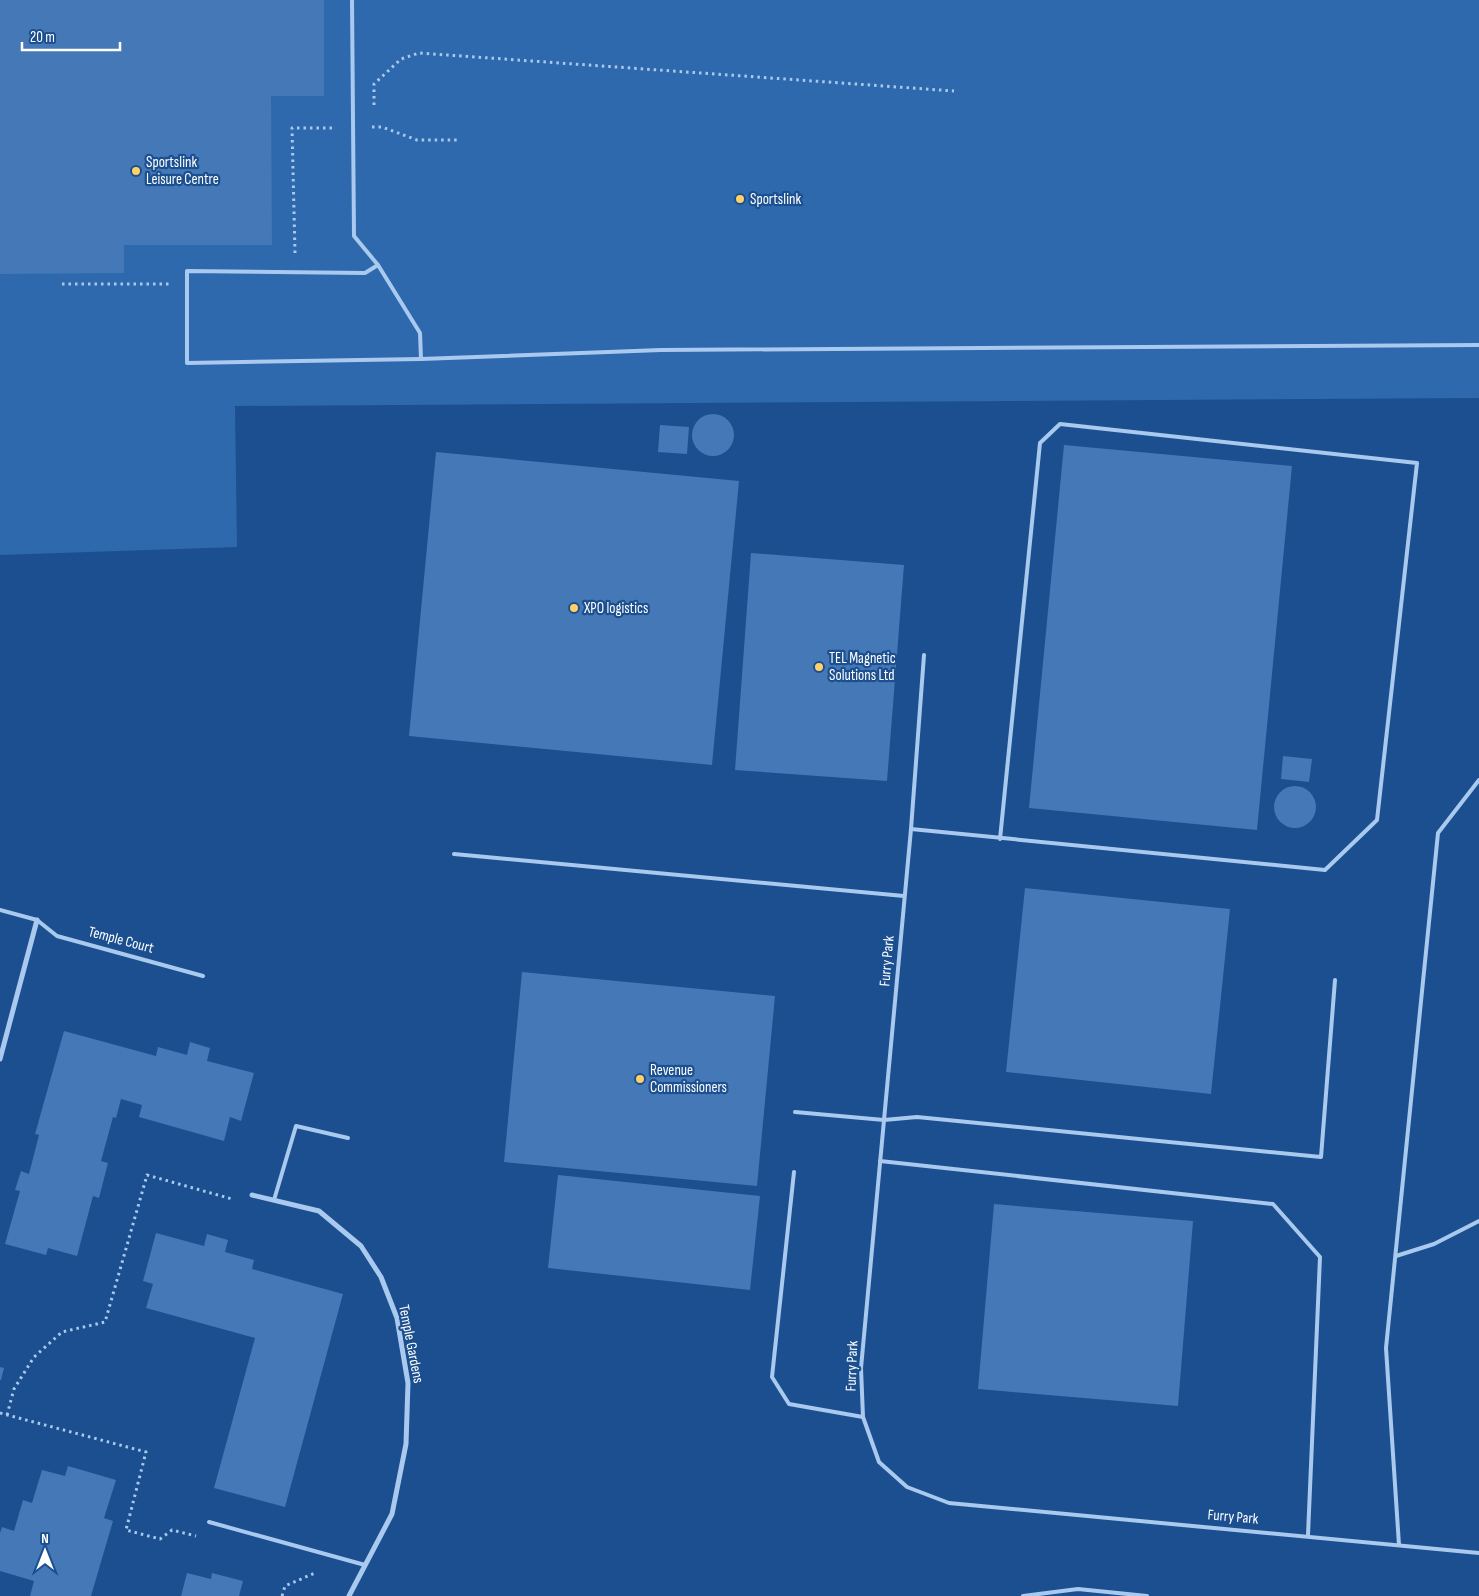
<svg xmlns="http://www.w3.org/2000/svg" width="1479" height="1596" viewBox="0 0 1479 1596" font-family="'Sofia Sans Condensed',sans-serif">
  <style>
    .pitch { fill: #2e69ad }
    .building { fill: #4478b7 }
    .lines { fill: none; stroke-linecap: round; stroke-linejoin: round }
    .path { stroke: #a9c9ee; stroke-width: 3; stroke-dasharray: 2.5 4; stroke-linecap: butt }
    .lane { stroke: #a9c9ee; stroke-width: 4 }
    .street { stroke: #a9c9ee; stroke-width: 5 }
    .poi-dot { fill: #ffd166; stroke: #1b4f8f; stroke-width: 2 }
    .labels { text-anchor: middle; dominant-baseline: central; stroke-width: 4.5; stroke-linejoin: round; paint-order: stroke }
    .poi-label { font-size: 15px; fill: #fff; stroke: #1b4f8f; text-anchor: start }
    .street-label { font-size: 15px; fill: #fff; stroke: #1b4f8f }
  </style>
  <rect width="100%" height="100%" fill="#1b4f8f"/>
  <polygon class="pitch" points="0,0 1479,0 1479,398 235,406 237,547 0,555"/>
  <g class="building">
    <polygon points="0,0 324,0 324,96 271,96 272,245 124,245 124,273 0,274"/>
    <circle cx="713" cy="435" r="21"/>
    <polygon points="660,425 689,427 687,454 658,452"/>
    <polygon points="1064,445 1292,466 1257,830 1029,808"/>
    <polygon points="436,452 739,481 712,765 409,736"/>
    <polygon points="751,553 904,565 887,781 735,770"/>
    <polygon points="1283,756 1312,759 1309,782 1281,779"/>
    <circle cx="1295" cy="807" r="21"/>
    <polygon points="1025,888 1230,909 1211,1094 1006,1072"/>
    <polygon points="522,972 775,996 757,1186 504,1162"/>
    <polygon points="64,1031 156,1056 158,1047 187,1055 190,1042 210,1048 207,1061 254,1073 241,1121 230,1117 224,1141 139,1117 142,1105 121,1099 116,1118 113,1117 101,1161 108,1163 99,1198 93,1196 77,1256 48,1248 46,1255 5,1244 20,1191 15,1190 21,1171 29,1174 39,1135 35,1134"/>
    <polygon points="558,1175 760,1196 750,1290 548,1268"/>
    <polygon points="994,1204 1193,1221 1178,1406 978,1389"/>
    <polygon points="156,1233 204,1246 207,1234 228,1240 225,1252 254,1260 252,1269 343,1294 285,1507 214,1488 255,1338 146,1308 153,1284 143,1281"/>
    <polygon points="0,1367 4,1368 1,1380 0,1380"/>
    <polygon points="68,1466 116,1480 104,1518 113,1521 91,1596 30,1596 34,1581 0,1571 0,1533 2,1527 14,1531 23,1500 32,1503 42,1470 65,1476"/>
    <polygon points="187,1573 211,1579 212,1573 243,1581 239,1596 181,1596"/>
  </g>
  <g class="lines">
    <g class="path">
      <polyline points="374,105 374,84 401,59 419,53 954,91"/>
      <polyline points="372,127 382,127 417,140 459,140"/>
      <polyline points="295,253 292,128 336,128"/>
      <polyline points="62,284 169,284"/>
      <polyline points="0,1413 146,1452 126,1530 160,1539 172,1530 196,1536"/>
      <polyline points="7,1415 14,1389 34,1357 62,1332 105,1322 147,1175 232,1199"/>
      <polyline points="282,1596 285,1586 317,1572"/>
    </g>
    <g class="lane">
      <polyline points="352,0 354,236 378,265 420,333 421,359"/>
      <polyline points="378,265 365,273 187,271 187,363 421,359 661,350 1479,345"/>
      <polyline points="924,655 911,829 861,1368 863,1417 879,1462 907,1487 949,1503 1479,1553"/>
      <polyline points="911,829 1325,870 1377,820 1417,463 1060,424 1040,443 1000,839"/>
      <polyline points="454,854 904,896"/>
      <polyline points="0,910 37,920 57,936 203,976"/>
      <polyline points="795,1112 884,1120 917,1117 1321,1157 1335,980"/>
      <polyline points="880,1161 1273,1204 1320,1257 1308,1535"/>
      <polyline points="794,1172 772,1377 789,1404 863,1417"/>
      <polyline points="274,1200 296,1126 348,1138"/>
      <polyline points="1396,1256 1434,1244 1479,1221"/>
      <polyline points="209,1522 365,1565"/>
      <polyline points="1399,1545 1386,1348 1438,833 1479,780"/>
      <polyline points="1023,1596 1078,1589 1147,1596"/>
    </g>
    <g class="street">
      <polyline points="0,1059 37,920"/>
      <polyline points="252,1195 319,1211 361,1246 381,1277 397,1318 408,1383 406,1444 392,1514 349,1596"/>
    </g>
  </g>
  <g class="poi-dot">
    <circle cx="136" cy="171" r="5"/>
    <circle cx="740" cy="199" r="5"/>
    <circle cx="574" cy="608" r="5"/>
    <circle cx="819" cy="667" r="5"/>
    <circle cx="640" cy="1079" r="5"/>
  </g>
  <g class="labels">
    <g class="poi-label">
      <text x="146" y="162">Sportslink<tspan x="146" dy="17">Leisure Centre</tspan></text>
      <text x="750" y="199">Sportslink</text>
      <text x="584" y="608">XPO logistics</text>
      <text x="829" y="658">TEL Magnetic<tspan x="829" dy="17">Solutions Ltd</tspan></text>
      <text x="650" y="1070">Revenue<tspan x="650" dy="17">Commissioners</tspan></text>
    </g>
    <g class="street-label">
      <text transform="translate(121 940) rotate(15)">Temple Court</text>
      <text transform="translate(887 961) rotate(-85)">Furry Park</text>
      <text transform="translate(411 1344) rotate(79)">Temple Gardens</text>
      <text transform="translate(852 1366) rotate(-88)">Furry Park</text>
      <text transform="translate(1233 1517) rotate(5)">Furry Park</text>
    </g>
  </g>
  <g transform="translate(45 1551)" stroke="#1b4f8f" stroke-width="4" paint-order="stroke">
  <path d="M0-4L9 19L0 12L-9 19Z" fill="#ffffff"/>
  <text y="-8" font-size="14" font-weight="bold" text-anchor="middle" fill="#ffffff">N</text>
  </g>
  <path d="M22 42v8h98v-8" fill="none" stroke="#ffffff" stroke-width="2.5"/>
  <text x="30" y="42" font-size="15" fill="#ffffff" stroke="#1b4f8f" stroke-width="4" paint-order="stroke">20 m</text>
</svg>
